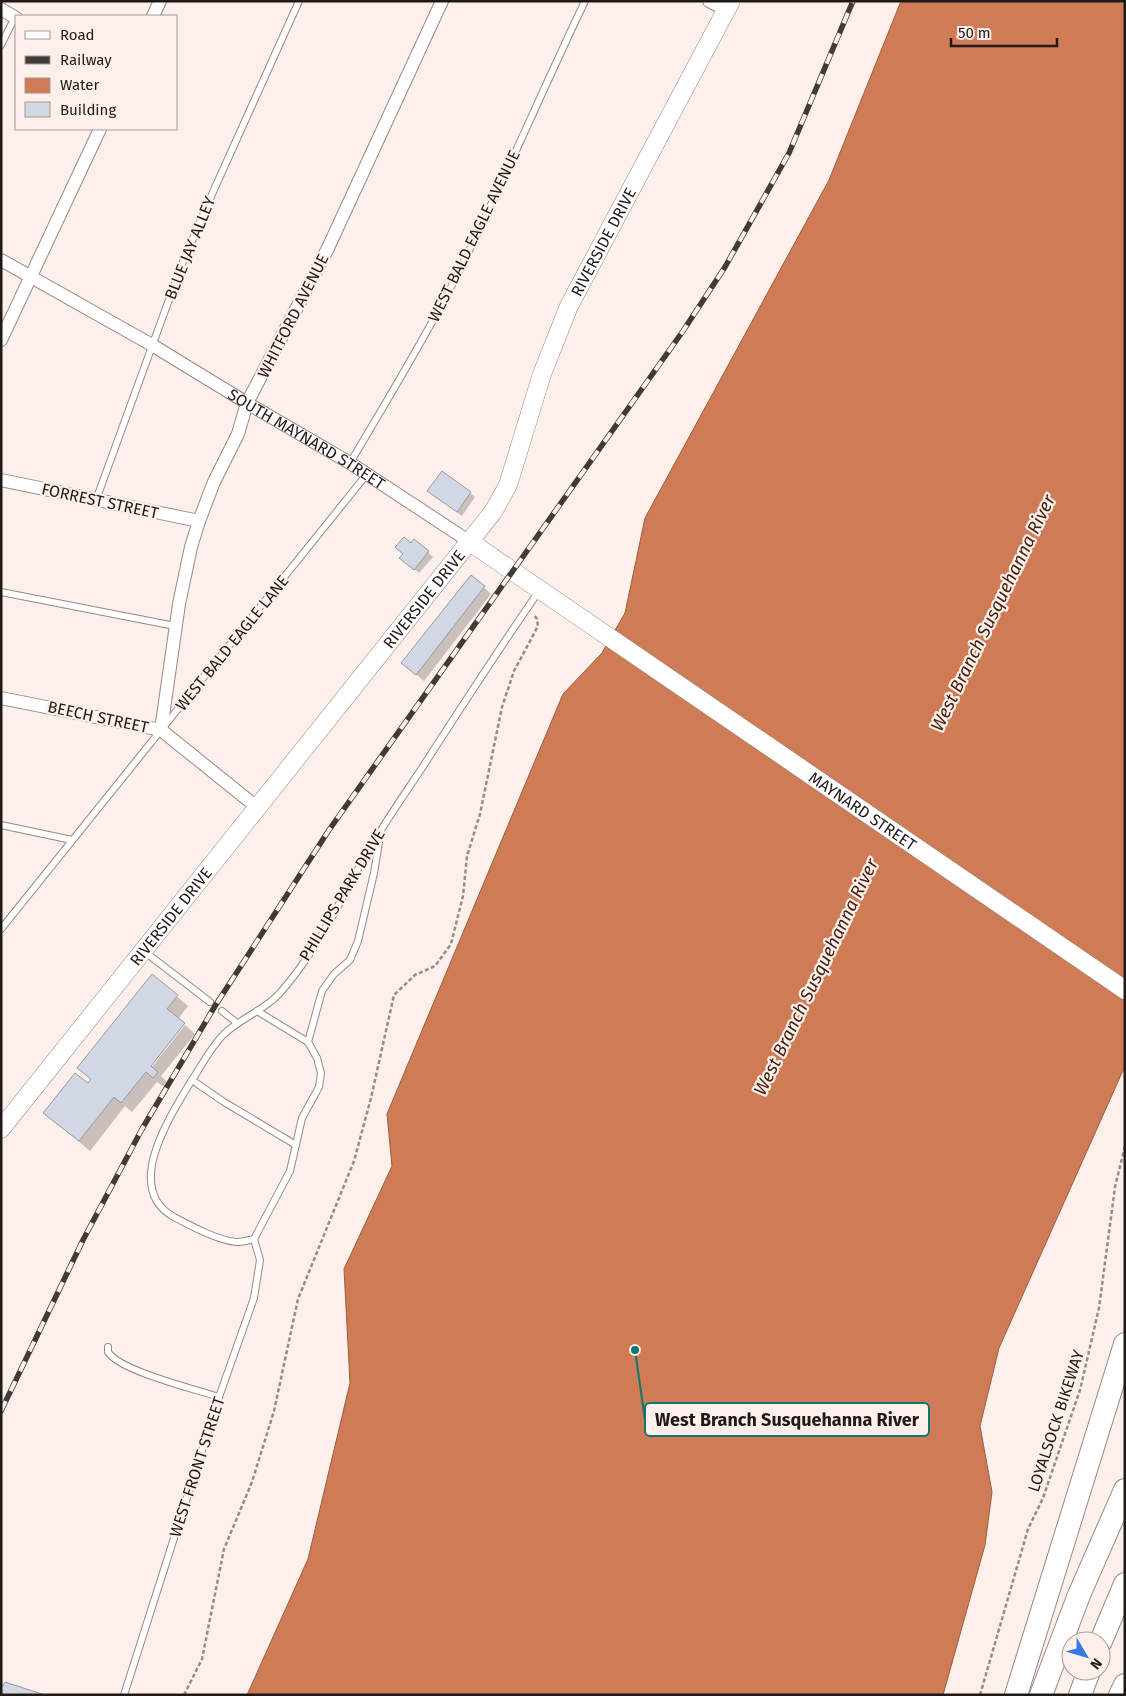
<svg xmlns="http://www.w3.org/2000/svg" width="1126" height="1696" viewBox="0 0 1126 1696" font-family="'Fira Sans',sans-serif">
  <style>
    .water { fill: #ce7b56; stroke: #9a5e43 }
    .shadow { fill: #0003 }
    .building { fill: #d1d8e4; stroke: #959ba6 }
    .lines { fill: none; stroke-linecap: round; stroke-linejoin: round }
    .lane-casing { stroke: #968a84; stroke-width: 8 }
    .street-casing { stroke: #968a84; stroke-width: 14 }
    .secondary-casing { stroke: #968a84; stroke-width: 19 }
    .highway-casing { stroke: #968a84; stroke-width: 24 }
    .path { stroke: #958c87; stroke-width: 2.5; stroke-dasharray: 4 2.5; stroke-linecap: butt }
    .lane { stroke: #fff; stroke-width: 6 }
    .street { stroke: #fff; stroke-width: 12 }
    .secondary { stroke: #fff; stroke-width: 18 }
    .highway { stroke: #fff; stroke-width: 22 }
    .rail-casing { stroke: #413b38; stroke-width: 5.5 }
    .rail { stroke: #fdefe9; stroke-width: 4; stroke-dasharray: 11; stroke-linecap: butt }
    .labels { text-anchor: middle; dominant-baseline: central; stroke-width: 4.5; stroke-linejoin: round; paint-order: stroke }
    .street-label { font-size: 16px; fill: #1f1a18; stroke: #fdefe9 }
    .water-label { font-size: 18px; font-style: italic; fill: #411f0f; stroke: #fdefe9 }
    .leader { fill: none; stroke: #0f766e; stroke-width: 2 }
    .callout-dot { fill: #0f766e; stroke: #fdefe9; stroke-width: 2 }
    .callout { fill: #fdefe9; stroke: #0f766e; stroke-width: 2 }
    .callout-label { font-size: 18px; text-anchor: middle; font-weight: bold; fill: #1f1a18 }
  </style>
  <rect width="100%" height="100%" fill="#fdefe9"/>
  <polygon class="water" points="901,1 1125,1 1125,1066 999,1348 980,1426 992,1492 985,1545 943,1695 247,1695 308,1559 350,1383 344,1269 392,1166 387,1114 563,694 602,653 625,613 645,518 829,180"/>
  <g class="shadow">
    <polygon points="470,493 475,497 462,516 434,496"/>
    <polygon points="414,540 433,557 419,573 406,562 411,544"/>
    <polygon points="484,587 491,594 424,681 403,663"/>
    <polygon points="152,976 188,1006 178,1019 146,1070 148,1072 185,1025 195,1034 161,1076 168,1083 164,1087 157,1082 132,1112 125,1106 90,1151 45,1113 88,1085 92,1080 79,1068"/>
  </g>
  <g class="building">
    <polygon points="442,471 471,492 457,512 427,491"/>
    <polygon points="404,537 411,543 414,539 429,551 414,570 399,558 403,554 395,547"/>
    <polygon points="471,575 485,586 416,675 401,663"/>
    <polygon points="152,974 178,995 167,1009 185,1023 151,1066 158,1072 153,1078 146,1072 121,1103 114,1097 79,1141 43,1113 75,1073 88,1083 91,1079 77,1068"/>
    <polygon points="5,1682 45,1695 1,1695 1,1689"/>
  </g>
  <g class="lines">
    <g class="lane-casing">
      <g id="lane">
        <polyline points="1,45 15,17"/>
        <path d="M350,463C386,402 423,342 455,279C501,188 541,93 585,1"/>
        <polyline points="96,500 182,264 213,192 299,1"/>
        <polyline points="1,592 175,626"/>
        <polyline points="1,825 72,840"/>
        <polyline points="1,929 367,474"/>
        <polyline points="145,952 210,1002"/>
        <polyline points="222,1011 237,1023"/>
        <polyline points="308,1042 322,991 334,974 350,960 358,941 374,873 380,836"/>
        <polyline points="192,1080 224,1102 296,1145"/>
        <path d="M254,1239C249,1240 243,1242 237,1242C219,1241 191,1226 174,1217C123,1189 169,1118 190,1083C201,1067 210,1048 224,1034C241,1018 263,1011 279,994C292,980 311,953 321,936C338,908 352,878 369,850C385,822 404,795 422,768C460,709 499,649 539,591"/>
        <polyline points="254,1239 290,1171 302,1118 319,1087 321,1073 317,1058 308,1042 257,1011"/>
        <path d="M108,1347V1352C120,1371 195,1389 219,1397"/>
        <polyline points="124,1695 219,1397 254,1298 260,1260 254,1239"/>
      </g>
    </g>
    <g class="street-casing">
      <g id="street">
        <polyline points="709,1 726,10"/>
        <polyline points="1,9 16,18"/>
        <polyline points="153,16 160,1"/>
        <path id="s1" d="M1,260L152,345L247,403L350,463L470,542"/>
        <polyline points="1,340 100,129"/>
        <polyline points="1,480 199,521"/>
        <polyline points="1,698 161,730 258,808"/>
        <polyline points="161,730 179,604 191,547 199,521 214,482 238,434 247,403 328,248 442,1"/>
      </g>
    </g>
    <g class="secondary-casing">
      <g id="secondary">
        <path id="s2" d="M470,542L1125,990"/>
        <path id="s3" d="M1,1129L493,512L508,485L542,374L569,306L731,1"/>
      </g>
    </g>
    <g class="highway-casing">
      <g id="highway">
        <polyline points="1101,1641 1125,1584"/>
        <polyline points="1016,1695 1125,1344"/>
        <polyline points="1041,1695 1079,1595 1125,1490"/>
        <polyline points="1080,1695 1089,1671"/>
        <polyline points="1120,1695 1125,1685"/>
      </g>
    </g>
    <g class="path">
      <polyline points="184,1695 202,1659 224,1549 252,1482 274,1411 298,1299 354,1161 371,1098 394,995 415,975 435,966 451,944 463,896 467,856 480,814 502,707 514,671 538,626 537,619 534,615"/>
      <polyline points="980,1695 1028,1529 1043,1498 1080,1390 1099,1308 1115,1187 1125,1146"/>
    </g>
    <use href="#lane" class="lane"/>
    <use href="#street" class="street"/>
    <use href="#secondary" class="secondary"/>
    <use href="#highway" class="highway"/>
    <g class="rail-casing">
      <polyline id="rail" points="1,1411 83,1240 142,1129 215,1006 329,830 683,331 725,267 789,153 853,1"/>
    </g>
    <use href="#rail" class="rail"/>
  </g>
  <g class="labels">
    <g class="street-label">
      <text transform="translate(474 236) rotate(-64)">WEST BALD EAGLE AVENUE</text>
      <text stroke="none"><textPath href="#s3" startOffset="1082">RIVERSIDE DRIVE</textPath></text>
      <text transform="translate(190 248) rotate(-68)">BLUE JAY ALLEY</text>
      <text transform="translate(293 316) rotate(-63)">WHITFORD AVENUE</text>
      <text stroke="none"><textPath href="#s1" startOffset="354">SOUTH MAYNARD STREET</textPath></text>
      <text transform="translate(100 501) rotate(12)">FORREST STREET</text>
      <text stroke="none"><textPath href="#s3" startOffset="678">RIVERSIDE DRIVE</textPath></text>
      <text transform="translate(232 643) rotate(-51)">WEST BALD EAGLE LANE</text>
      <text transform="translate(98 717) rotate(12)">BEECH STREET</text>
      <text stroke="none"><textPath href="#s2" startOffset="476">MAYNARD STREET</textPath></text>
      <text transform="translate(342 895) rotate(-59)">PHILLIPS PARK DRIVE</text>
      <text stroke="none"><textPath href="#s3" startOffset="272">RIVERSIDE DRIVE</textPath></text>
      <text transform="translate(1056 1421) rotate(-72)">LOYALSOCK BIKEWAY</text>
      <text transform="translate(197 1467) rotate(-72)">WEST FRONT STREET</text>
    </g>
    <g class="water-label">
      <text transform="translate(993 613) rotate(-64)">West Branch Susquehanna River</text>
      <text transform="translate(816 977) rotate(-64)">West Branch Susquehanna River</text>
    </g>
  </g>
  <path class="leader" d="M635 1350L645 1420"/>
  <circle class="callout-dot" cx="635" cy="1350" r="5"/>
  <rect class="callout" x="645" y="1403" width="284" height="33" rx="5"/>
  <g class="callout-label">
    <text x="787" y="1426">West Branch Susquehanna River</text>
  </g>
  <rect width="1126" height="1696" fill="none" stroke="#1f1a18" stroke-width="5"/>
  <rect x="15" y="15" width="162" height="115" fill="#fdefe9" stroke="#a49a95"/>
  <rect x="25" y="31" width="25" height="8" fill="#ffffff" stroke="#a49a95"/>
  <text x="60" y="40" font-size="15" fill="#1f1a18">Road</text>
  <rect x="25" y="56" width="25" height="8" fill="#413b38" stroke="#a49a95"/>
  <text x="60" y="65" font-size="15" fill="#1f1a18">Railway</text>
  <rect x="25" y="78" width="25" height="15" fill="#ce7b56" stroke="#a49a95"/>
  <text x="60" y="90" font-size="15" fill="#1f1a18">Water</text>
  <rect x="25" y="102" width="25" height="15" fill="#d1d8e4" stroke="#a49a95"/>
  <text x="60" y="115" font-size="15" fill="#1f1a18">Building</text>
  <g transform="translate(1086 1656) rotate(128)"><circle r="24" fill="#fdefe9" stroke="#a49a95"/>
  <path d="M0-4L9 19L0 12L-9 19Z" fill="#3479e7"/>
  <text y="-8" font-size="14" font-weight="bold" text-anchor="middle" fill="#1f1a18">N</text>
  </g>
  <path d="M951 38v8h106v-8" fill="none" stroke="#1f1a18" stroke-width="2.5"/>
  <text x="958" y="38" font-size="15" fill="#1f1a18" stroke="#fdefe9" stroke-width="4" paint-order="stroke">50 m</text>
</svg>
